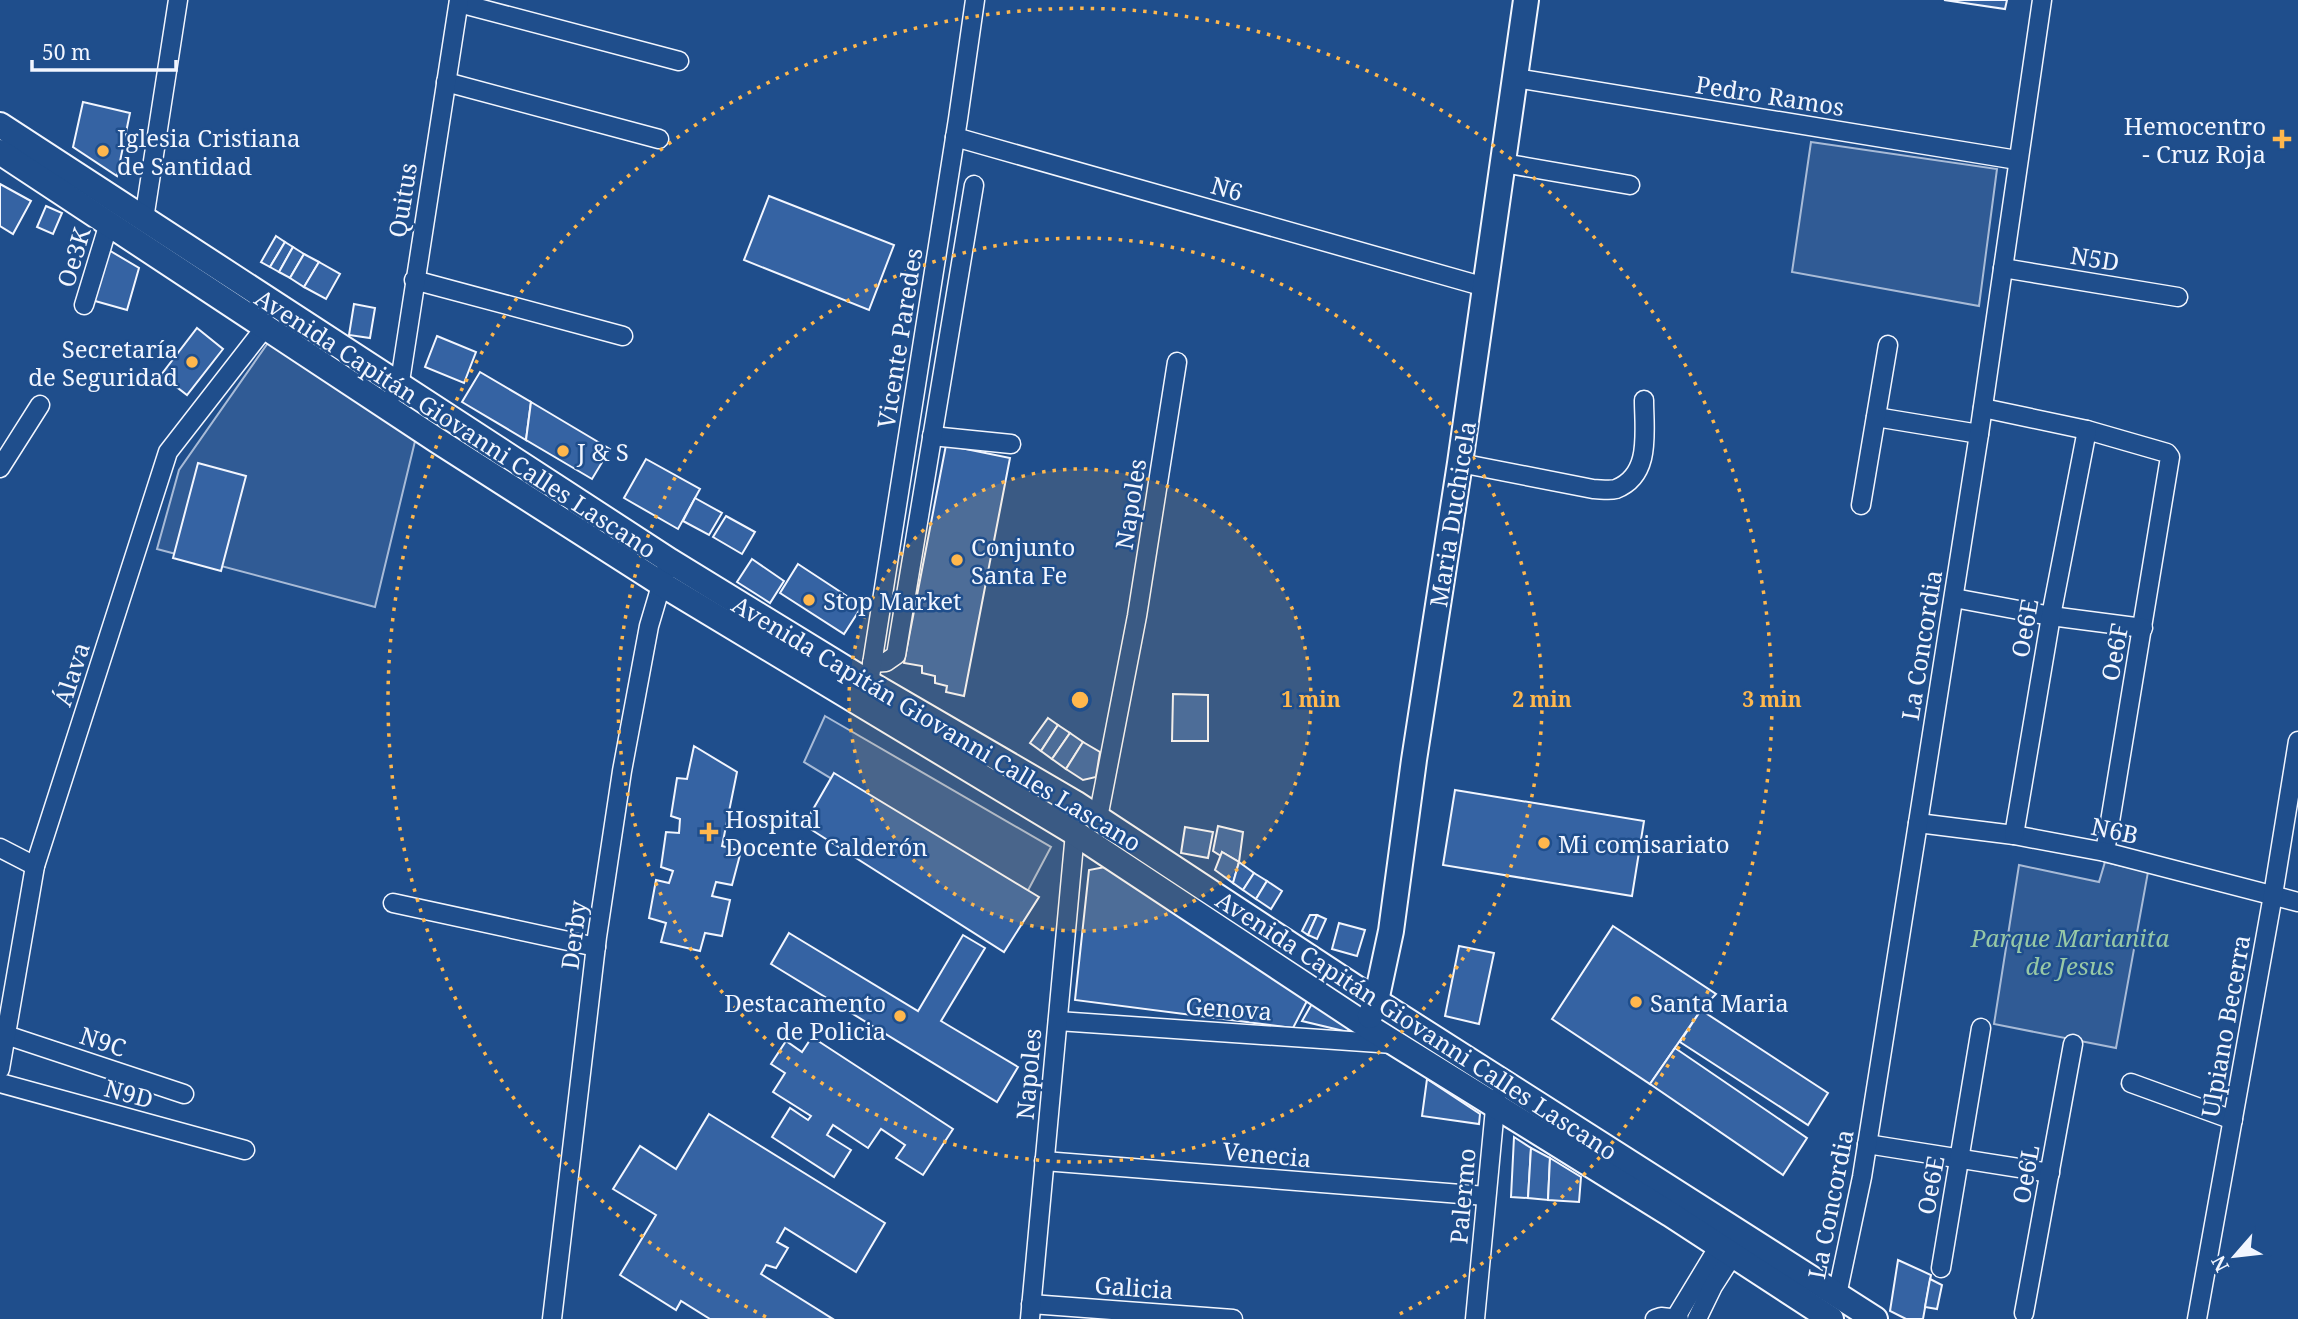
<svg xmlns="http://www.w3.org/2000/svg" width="2298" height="1319" viewBox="0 0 2298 1319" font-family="'Noto Serif',serif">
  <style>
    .built { fill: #305b95; stroke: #a8bbd7; stroke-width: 2 }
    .building { fill: #3563a3; stroke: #f2f6ff; stroke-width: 2 }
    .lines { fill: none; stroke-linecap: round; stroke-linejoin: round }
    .minor-casing { stroke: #f2f6ff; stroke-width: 21 }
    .secondary-casing { stroke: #f2f6ff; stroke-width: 28 }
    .minor { stroke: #1f4e8c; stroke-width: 18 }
    .secondary { stroke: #1f4e8c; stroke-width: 24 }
    .ring { fill: none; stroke: #ffb74d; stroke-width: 3.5; stroke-dasharray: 3.5 7 }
    .poi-dot { fill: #ffb74d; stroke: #1f4e8c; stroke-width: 2.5 }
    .labels { text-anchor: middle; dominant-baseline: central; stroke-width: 5; stroke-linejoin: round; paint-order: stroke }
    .street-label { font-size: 24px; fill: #f2f6ff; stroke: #1f4e8c }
    .poi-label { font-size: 24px; fill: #f2f6ff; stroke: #1f4e8c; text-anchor: start }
    .park-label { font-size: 24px; font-style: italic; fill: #97c8a6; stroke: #1f4e8c }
    .centre { fill: #ffb74d; stroke: #1f4e8c; stroke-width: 3.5 }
    .ring-label { font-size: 21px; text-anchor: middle; font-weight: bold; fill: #ffb74d; stroke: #1f4e8c; stroke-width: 5; stroke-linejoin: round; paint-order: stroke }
  </style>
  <rect width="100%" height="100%" fill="#1f4e8c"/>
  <g class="built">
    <polygon points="1811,142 1997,169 1979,306 1792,272"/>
    <polygon points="270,340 417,433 375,607 157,549 179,470"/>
    <polygon points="825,716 1051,847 1025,896 804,762"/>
    <polygon points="2105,862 2148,872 2116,1048 1994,1024 2019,865 2099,882"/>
  </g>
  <g class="building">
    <polygon points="1944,0 2007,0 2005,9"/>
    <polygon points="83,102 130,113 117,176 73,147"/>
    <polygon points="0,184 31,201 13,234 0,226"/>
    <polygon points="769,196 894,245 869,310 744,260"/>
    <polygon points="46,206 62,213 53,234 37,227"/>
    <polygon points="276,236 285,242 270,267 261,262"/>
    <polygon points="285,242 293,247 279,272 270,267"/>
    <polygon points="102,246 139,268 127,310 88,299"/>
    <polygon points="293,247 304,254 290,278 279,272"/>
    <polygon points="304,254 319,262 304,287 290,278"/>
    <polygon points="319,262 340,274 326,299 304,287"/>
    <polygon points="354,304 375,308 370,338 349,335"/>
    <polygon points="197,328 223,349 187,395 161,375"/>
    <polygon points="437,336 476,352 464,383 425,367"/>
    <polygon points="480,372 531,402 526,440 462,402"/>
    <polygon points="531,402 610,449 592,479 526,440"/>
    <polygon points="946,445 1010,458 964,696 946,692 947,686 935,683 935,676 922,673 922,666 904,663"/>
    <polygon points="646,459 700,489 678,529 624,498"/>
    <polygon points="198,463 246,476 221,571 173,558"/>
    <polygon points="695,498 722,513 709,535 683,521"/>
    <polygon points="726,516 755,532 742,554 713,537"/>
    <polygon points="752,559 784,581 770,603 737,582"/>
    <polygon points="798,564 862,606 844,634 780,593"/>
    <polygon points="1173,694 1208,695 1208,741 1172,741"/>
    <polygon points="1048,718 1058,725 1041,751 1030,743"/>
    <polygon points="1058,725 1070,733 1052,759 1041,751"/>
    <polygon points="1070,733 1083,742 1066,769 1052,759"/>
    <polygon points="1083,742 1100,752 1096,777 1083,780 1066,769"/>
    <polygon points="694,746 737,772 722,846 741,851 732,885 716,882 712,896 730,900 722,936 705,933 700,951 661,942 666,923 649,918 656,880 669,883 673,871 661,867 666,832 679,833 680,819 671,816 677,778 687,779"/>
    <polygon points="834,773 1039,897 1004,952 804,825"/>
    <polygon points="1455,790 1644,821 1632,896 1443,865"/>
    <polygon points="1218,826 1243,832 1239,862 1222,852 1221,856 1213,851"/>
    <polygon points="1185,827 1213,832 1208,858 1181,853"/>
    <polygon points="1222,852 1239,862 1233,883 1215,870"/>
    <polygon points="1239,862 1254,873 1243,890 1233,883"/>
    <polygon points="1105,867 1308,999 1293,1028 1075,1000 1089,870"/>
    <polygon points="1254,873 1267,881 1256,899 1243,890"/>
    <polygon points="1267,881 1282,891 1271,909 1256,899"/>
    <polygon points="1310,915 1317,915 1308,935 1302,931"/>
    <polygon points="1317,915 1326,919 1317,939 1308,935"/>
    <polygon points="1339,923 1365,930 1357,956 1332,949"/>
    <polygon points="1613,926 1716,994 1701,1010 1650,1084 1552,1019"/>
    <polygon points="789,933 918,1011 963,935 985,948 941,1021 1018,1067 997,1102 771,964"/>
    <polygon points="1459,946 1494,953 1479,1024 1445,1016"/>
    <polygon points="1313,1002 1350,1025 1348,1032 1302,1021"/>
    <polygon points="1701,1010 1828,1093 1808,1125 1680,1042"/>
    <polygon points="812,1037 953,1129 923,1175 896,1158 905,1145 881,1129 868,1148 833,1125 827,1135 851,1150 834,1177 772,1137 790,1108 808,1120 811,1116 773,1092 785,1073 771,1064 786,1041 802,1052"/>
    <polygon points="1675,1048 1807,1138 1783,1175 1650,1084"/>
    <polygon points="1427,1079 1480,1114 1479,1124 1422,1116"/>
    <polygon points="709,1114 885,1223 856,1272 785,1228 777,1242 788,1248 776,1268 766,1265 761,1274 833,1319 710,1319 681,1301 676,1310 620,1275 656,1215 613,1189 640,1146 676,1169"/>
    <polygon points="1514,1137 1531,1148 1528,1198 1511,1197"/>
    <polygon points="1531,1148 1550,1158 1548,1200 1528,1198"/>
    <polygon points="1550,1158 1581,1177 1579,1202 1548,1200"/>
    <polygon points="1898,1260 1931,1275 1923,1319 1906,1319 1890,1311"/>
    <polygon points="1930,1279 1942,1285 1937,1309 1925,1307"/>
  </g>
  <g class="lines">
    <g class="minor-casing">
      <g id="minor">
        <polyline points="459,3 679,61"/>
        <polyline points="1515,78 2017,160"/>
        <polyline points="446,82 659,139"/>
        <polyline points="955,137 1485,287"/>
        <polyline points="1503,163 1630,185"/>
        <polyline points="144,219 178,0"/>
        <polyline points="2003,268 2178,297"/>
        <polyline points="414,280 623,336"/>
        <polyline points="84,305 109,223"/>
        <polyline points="394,393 401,375 459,0"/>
        <polyline points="1983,408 2087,430 2167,453 2170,457 2105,852"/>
        <polyline points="1876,417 1979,434"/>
        <polyline points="932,436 1011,444"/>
        <path d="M1460,463L1593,489C1600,489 1609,491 1616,489C1652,475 1644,431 1644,400"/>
        <polyline points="0,468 40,405"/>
        <polyline points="1861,505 1888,345"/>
        <polyline points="1954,598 2051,616 2143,628"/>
        <polyline points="872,663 886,662 896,655 974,185"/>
        <polyline points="869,683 958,119 975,0"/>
        <polyline points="1098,818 1137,616 1177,362"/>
        <polyline points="1918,823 2014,835 2105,852 2298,902"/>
        <polyline points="2014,835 2051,616 2087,430"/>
        <polyline points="0,848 35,866"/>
        <polyline points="393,903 596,947"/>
        <polyline points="1058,1021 1393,1044"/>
        <polyline points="6,1035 184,1094"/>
        <polyline points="0,1069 35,866 168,452 266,326"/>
        <polyline points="0,1083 245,1150"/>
        <polyline points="2131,1083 2233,1120"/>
        <polyline points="1867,1144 2050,1173"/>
        <polyline points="1044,1161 1486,1196"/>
        <polyline points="1941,1268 1981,1028"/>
        <polyline points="1837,1295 1862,1177 1918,823 1979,434 2042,0"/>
        <polyline points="1031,1304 1233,1319"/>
        <polyline points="2024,1313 2073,1044"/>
        <polyline points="1676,1317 1719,1246"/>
        <polyline points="552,1319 597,937 622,771 649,626 665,572"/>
        <polyline points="1030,1319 1075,833"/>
        <polyline points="1475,1319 1496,1098"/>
        <polyline points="1655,1319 1661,1317 1679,1319"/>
        <polyline points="1697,1319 1713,1286 1733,1255"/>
        <polyline points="2197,1319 2273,895 2298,741"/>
      </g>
    </g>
    <g class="secondary-casing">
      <g id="secondary">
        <polyline points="0,125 670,561 869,683 1075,803 1376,1001 1875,1319"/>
        <polyline points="0,152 438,441 660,583 1075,833 1367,1026 1670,1214 1831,1319"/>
        <polyline points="1370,1016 1376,1001 1391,931 1414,760 1460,463 1526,0"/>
      </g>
    </g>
    <use href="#minor" class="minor"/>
    <use href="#secondary" class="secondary"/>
  </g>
  <circle cx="1080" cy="700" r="231" fill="#ffb74d" fill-opacity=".12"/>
  <g class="ring">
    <circle cx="1080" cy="700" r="231"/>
    <circle cx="1080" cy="700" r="462"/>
    <path d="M766 1317A692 692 0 1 1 1394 1317"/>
  </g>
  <g class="poi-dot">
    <path d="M2278.5 128.5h7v7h7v7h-7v7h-7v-7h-7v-7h7z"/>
    <circle cx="103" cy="151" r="7"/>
    <circle cx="192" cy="362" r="7"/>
    <circle cx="563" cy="451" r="7"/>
    <circle cx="957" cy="560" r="7"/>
    <circle cx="809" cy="600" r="7"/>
    <path d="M705.5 821.5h7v7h7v7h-7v7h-7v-7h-7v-7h7z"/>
    <circle cx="1544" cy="843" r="7"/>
    <circle cx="1636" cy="1002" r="7"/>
    <circle cx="900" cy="1016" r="7"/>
  </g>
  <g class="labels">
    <g class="street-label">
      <text transform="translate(1770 95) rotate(9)">Pedro Ramos</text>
      <text transform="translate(1227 188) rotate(16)">N6</text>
      <text transform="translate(402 200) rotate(-81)">Quitus</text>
      <text transform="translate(73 257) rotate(-73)">Oe3K</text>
      <text transform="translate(2095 258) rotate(9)">N5D</text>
      <text transform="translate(899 338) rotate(-81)">Vicente Paredes</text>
      <text transform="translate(456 423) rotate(33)">Avenida Capitán Giovanni Calles Lascano</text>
      <text transform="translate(1130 504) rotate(-81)">Napoles</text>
      <text transform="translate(1452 514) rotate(-81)">Maria Duchicela</text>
      <text transform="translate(2024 628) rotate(-80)">Oe6E</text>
      <text transform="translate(1921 645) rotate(-81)">La Concordia</text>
      <text transform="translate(2114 652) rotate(-80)">Oe6F</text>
      <text transform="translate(71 674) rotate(-72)">Álava</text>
      <text transform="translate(937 723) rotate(31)">Avenida Capitán Giovanni Calles Lascano</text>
      <text transform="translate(2115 830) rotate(12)">N6B</text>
      <text transform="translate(573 935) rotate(-83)">Derby</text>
      <text transform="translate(1229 1008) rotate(4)">Genova</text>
      <text transform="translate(1417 1025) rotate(33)">Avenida Capitán Giovanni Calles Lascano</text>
      <text transform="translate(2225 1026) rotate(-80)">Ulpiano Becerra</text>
      <text transform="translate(103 1041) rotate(18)">N9C</text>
      <text transform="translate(1028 1074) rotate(-85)">Napoles</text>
      <text transform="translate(129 1093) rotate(15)">N9D</text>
      <text transform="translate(1267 1154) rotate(5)">Venecia</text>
      <text transform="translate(2025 1174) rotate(-80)">Oe6L</text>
      <text transform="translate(1930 1185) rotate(-80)">Oe6E</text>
      <text transform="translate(1462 1196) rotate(-85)">Palermo</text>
      <text transform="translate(1830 1204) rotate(-79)">La Concordia</text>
      <text transform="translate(1134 1287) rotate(4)">Galicia</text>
    </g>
    <g class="poi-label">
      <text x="2266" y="125" text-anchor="end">Hemocentro<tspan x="2266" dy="28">- Cruz Roja</tspan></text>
      <text x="117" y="137">Iglesia Cristiana<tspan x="117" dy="28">de Santidad</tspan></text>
      <text x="178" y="348" text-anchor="end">Secretaría<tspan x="178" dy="28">de Seguridad</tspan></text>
      <text x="577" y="451">J &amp; S</text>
      <text x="971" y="546">Conjunto<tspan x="971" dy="28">Santa Fe</tspan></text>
      <text x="823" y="600">Stop Market</text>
      <text x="725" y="818">Hospital<tspan x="725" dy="28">Docente Calderón</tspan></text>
      <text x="1558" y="843">Mi comisariato</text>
      <text x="886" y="1002" text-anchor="end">Destacamento<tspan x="886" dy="28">de Policia</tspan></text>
      <text x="1650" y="1002">Santa Maria</text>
    </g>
    <g class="park-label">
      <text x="2070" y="937">Parque Marianita<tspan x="2070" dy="28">de Jesus</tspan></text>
    </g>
  </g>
  <circle cx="1080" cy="700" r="10" class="centre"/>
  <g class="ring-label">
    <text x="1311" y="707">1 min</text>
    <text x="1542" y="707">2 min</text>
    <text x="1772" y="707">3 min</text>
  </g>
  <g transform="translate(2235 1256) rotate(242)" stroke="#1f4e8c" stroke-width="5" paint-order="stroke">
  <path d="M0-5L12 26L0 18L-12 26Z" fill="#f2f6ff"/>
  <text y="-10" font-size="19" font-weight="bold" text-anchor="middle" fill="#f2f6ff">N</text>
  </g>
  <path d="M32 60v10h144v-10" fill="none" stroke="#f2f6ff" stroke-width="3.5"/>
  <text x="42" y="60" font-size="21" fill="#f2f6ff" stroke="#1f4e8c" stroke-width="5" paint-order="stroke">50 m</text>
</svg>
